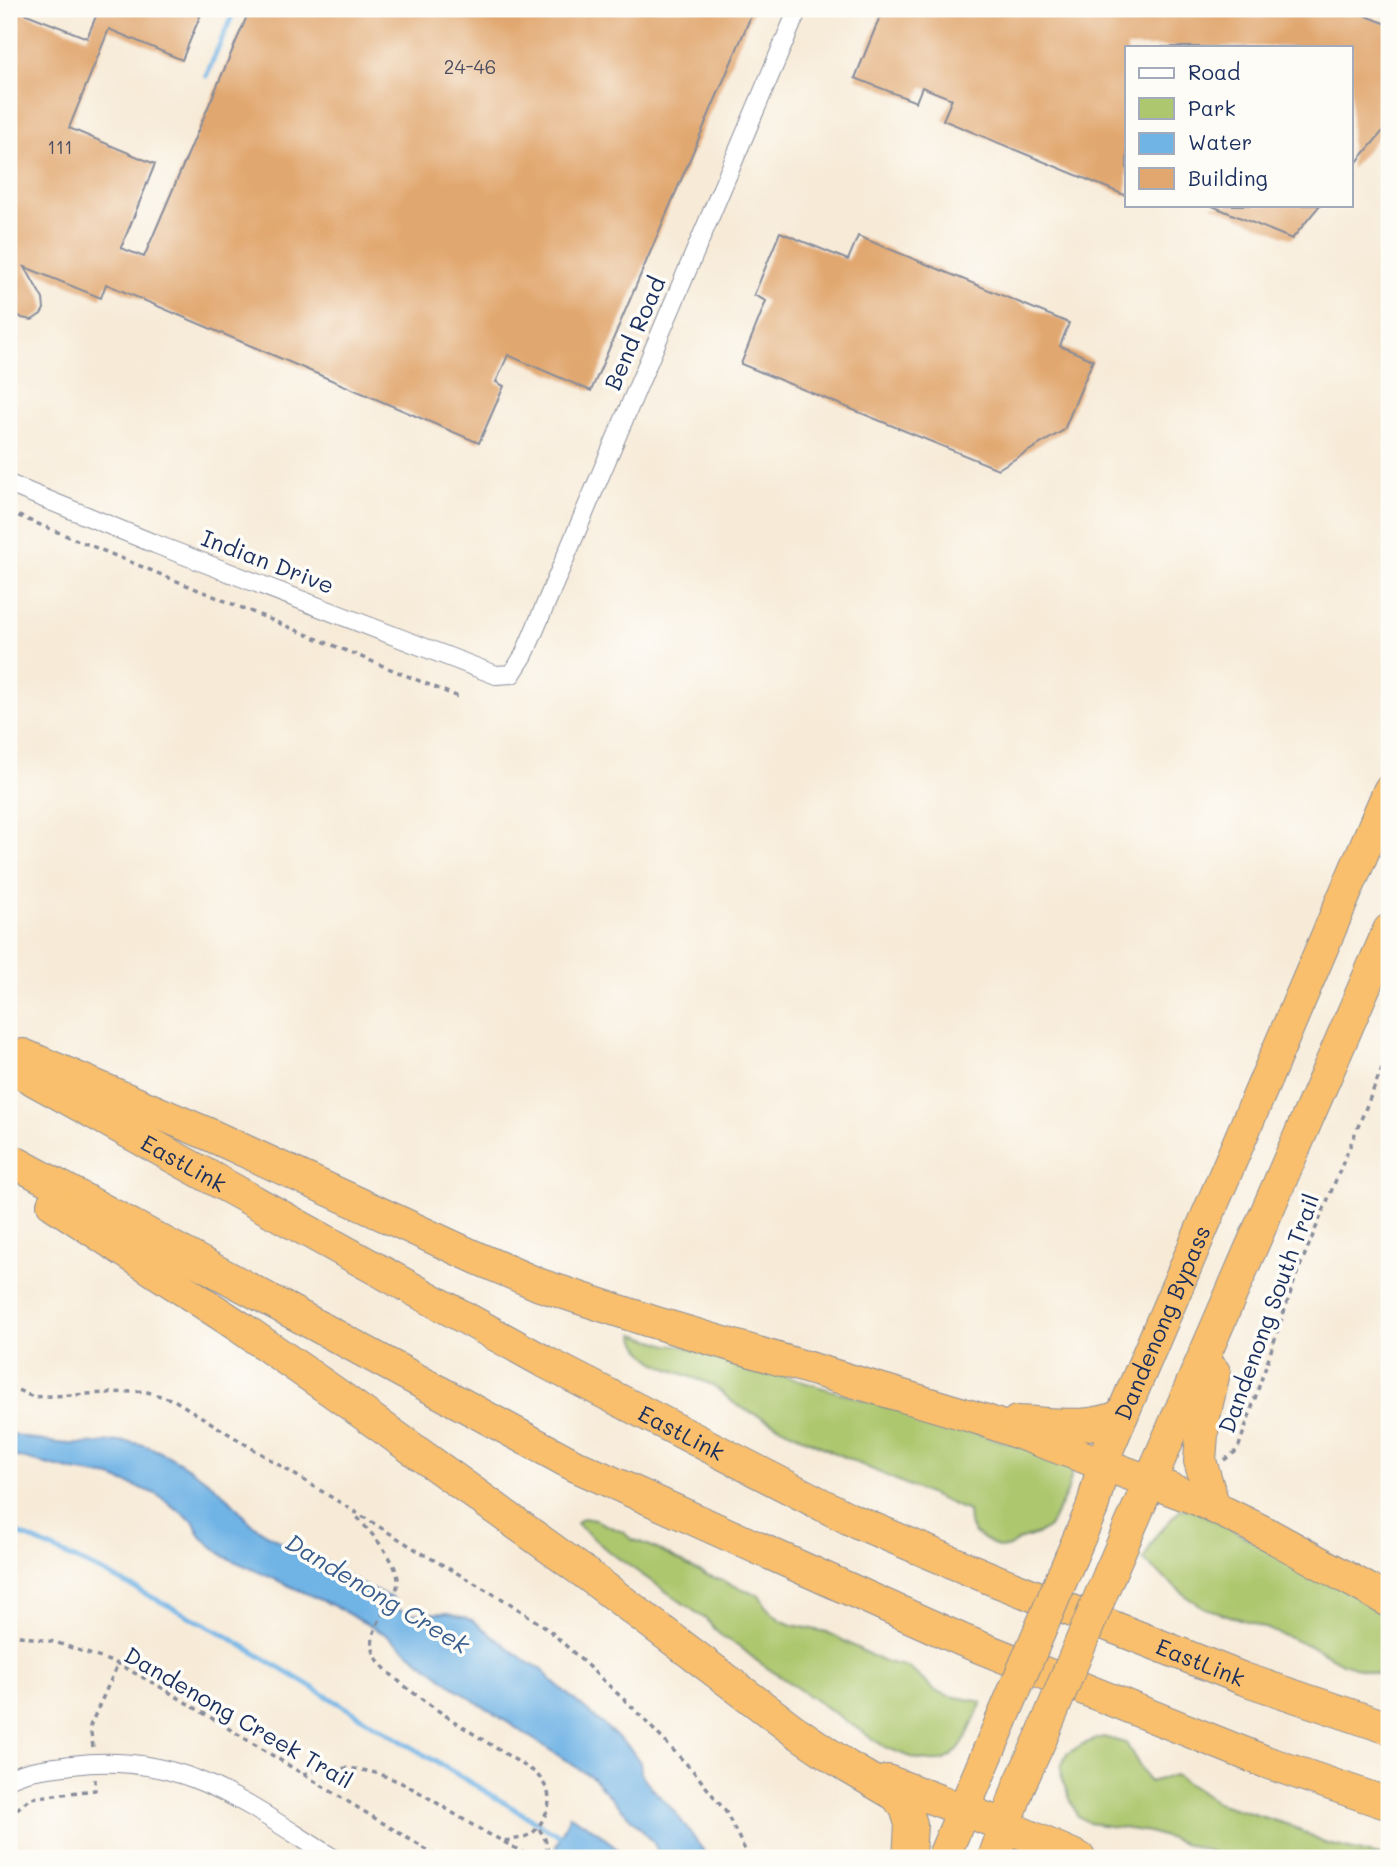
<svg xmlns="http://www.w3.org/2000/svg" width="1398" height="1867" viewBox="0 0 1398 1867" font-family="Mali,sans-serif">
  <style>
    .green { fill: #adc76e; stroke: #647b66; stroke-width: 2 }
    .water { fill: #70b3e5; stroke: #4671a2; stroke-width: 2 }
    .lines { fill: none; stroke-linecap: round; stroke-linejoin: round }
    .stream { stroke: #70b3e5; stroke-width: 5 }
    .building { fill: #e1a76f }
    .street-casing { stroke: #898d9b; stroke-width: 20 }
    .highway-casing { stroke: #898d9b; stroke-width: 34 }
    .path { stroke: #898d9b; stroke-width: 3.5; stroke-dasharray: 5 5; stroke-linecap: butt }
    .street { stroke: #fff; stroke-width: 18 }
    .highway { stroke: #f9bf6c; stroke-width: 32 }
    .highway-bridge-casing { stroke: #898d9b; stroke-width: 34; stroke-linecap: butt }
    .highway-bridge { stroke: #f9bf6c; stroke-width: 32 }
    .labels { text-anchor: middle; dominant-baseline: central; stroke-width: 7; stroke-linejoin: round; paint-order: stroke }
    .number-label { font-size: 19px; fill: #4c4d62 }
    .street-label { font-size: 23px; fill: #1b2f5e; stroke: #fdfcf7 }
    .water-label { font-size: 24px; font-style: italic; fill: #395d8d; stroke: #fdfcf7 }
  </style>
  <rect width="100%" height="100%" fill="#fdfcf7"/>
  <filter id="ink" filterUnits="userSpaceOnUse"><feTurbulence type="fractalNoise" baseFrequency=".0143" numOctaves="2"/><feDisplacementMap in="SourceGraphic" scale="14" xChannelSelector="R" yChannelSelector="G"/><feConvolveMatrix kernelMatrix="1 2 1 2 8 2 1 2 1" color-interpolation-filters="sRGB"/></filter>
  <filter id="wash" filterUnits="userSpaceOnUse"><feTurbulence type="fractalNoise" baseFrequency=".00686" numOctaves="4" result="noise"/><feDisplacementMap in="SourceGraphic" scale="28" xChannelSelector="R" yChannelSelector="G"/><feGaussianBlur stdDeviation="1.57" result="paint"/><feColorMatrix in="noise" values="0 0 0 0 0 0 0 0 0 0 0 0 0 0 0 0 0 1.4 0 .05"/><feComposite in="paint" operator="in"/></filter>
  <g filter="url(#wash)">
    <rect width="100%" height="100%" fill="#f7ebd8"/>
    <g class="green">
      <path d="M634,1334L668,1345H679L1069,1461L1072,1473L1067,1493L1049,1527L1038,1534L1021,1539L1009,1547L999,1548L975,1534L969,1523L968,1511C898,1481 827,1451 759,1416C751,1412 743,1409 735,1404C727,1398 720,1389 710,1384C682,1371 643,1369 634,1334Z"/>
      <polygon points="1181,1509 1193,1509 1389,1613 1389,1678 1342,1663 1317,1649 1252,1623 1205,1608 1191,1600 1143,1560 1157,1534"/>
      <path d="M583,1518L595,1520L623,1532L631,1539L653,1547L700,1572L760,1596L766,1607L780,1620L792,1625L827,1632L882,1661L908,1667L935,1691L950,1696L982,1702C956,1763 951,1775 885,1747L757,1661L739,1646L722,1637L707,1620L608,1551L576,1523Z"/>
      <polygon points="1103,1737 1126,1743 1149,1782 1175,1775 1217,1803 1289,1825 1324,1843 1387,1858 1249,1858 1212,1852 1149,1832 1089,1823 1077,1815 1062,1780 1061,1767 1067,1754 1083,1744"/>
    </g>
    <g class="water">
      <path d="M9,1433C38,1441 67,1447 98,1443C112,1442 126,1440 140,1444C168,1452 210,1480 230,1500C238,1508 244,1517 252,1524C274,1541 302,1551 327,1564C351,1577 367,1590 393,1598L396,1608L409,1614L449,1613L472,1620L527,1662L543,1669L550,1679L629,1747L640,1762L641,1773L649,1785L674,1811L709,1858H660L654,1843L593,1778L461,1692L385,1634L332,1605L225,1557L200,1536L194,1522L156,1494L111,1477L74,1471L9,1455Z"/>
      <polygon points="570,1815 597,1831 627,1858 551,1858"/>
    </g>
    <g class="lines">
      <g class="stream">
        <polyline points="206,76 235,9"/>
        <polyline points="9,1529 103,1572 220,1632 563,1838"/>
      </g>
    </g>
    <g id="blocks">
      <g class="building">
        <polygon points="9,9 14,9 87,38 99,9 203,9 182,60 109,29 69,128 155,164 121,248 144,257 250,9 754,9 591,391 508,355 496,382 504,386 479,443 106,284 101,298 25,267 43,299 44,309 41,314 32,320 22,318 18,315 9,302"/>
        <polygon points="883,9 1349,9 1389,25 1389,124 1351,169 1351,47 1127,47 1127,196 943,120 952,99 922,87 916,102 855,78"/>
        <polygon points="1210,205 1320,205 1292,239"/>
        <polygon points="780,232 848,260 858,236 1069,323 1060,346 1093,360 1064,430 998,469 741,364 766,301 754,295"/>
      </g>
    </g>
  </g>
  <g filter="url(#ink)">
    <use href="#blocks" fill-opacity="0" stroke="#898d9b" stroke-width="2"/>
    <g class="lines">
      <g class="street-casing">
        <g id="street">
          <polyline points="9,484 155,544 496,675 512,674 524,655 798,9"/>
          <path d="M9,1779C28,1769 50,1768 72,1765C183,1751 244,1803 333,1858"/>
        </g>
      </g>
      <g class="highway-casing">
        <g id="highway">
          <polyline points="23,1055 208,1134 477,1258 540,1285 650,1321 984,1420 1197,1499 1264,1532 1389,1601"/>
          <path id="s1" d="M9,1066L543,1361L850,1519L992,1579L1244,1679L1389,1728"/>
          <polyline points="9,1159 576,1466 962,1640 1266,1762 1389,1804"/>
          <polyline points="53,1204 240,1327 332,1391 585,1573 792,1729 848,1767 896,1795 906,1808 911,1824 909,1858"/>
          <path d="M1017,1422C1051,1423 1090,1431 1122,1415"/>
          <polyline points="1214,1507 1200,1461 1203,1421 1214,1372"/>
          <path id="s2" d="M1071,1557L1092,1508L1108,1448L1389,791"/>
          <polyline points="1110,1573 1389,930"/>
          <polyline points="887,1781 1006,1826 1079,1858"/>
          <polyline points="943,1858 1001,1722"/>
          <polyline points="994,1858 1019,1786 1041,1738"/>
        </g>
      </g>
      <g class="path">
        <polyline points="9,512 461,698"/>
        <polyline points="9,1386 33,1397 144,1391 174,1400 420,1552 511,1604 549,1630 632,1707 695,1773 726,1812 749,1858"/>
        <polyline points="1224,1460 1235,1452 1239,1446 1296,1276 1389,1052"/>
        <polyline points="9,1634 55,1642 118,1664 164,1689 440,1858"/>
        <polyline points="93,1747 90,1726 118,1664"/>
        <path d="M303,1774C387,1749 434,1810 503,1841C527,1838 536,1836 546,1813C553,1796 547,1787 536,1773C504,1752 384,1683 374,1653C364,1623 405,1598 397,1574C390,1551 368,1531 354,1513"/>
        <polyline points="9,1816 30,1798 95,1790 95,1779"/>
        <path d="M539,1829C546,1839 549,1846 546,1858"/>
        <polyline points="504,1842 533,1858"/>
      </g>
      <use href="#street" class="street"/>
      <use href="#highway" class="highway"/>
      <g class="highway-bridge-casing">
        <g id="highway-bridge">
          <polyline points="1001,1722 1071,1557"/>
          <polyline points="1041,1738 1110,1573"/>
        </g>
      </g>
      <use href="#highway-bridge" class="highway-bridge"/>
    </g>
  </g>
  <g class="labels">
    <g class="number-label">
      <text x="470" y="66">24-46</text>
      <text x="60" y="146">111</text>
    </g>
    <g class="street-label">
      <text transform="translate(634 333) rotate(-67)">Bend Road</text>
      <text transform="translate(268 561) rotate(21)">Indian Drive</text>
      <text stroke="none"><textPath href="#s1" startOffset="200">EastLink</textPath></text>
      <text transform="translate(1268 1313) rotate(-70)">Dandenong South Trail</text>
      <text stroke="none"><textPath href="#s2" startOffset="252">Dandenong Bypass</textPath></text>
      <text stroke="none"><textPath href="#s1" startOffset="766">EastLink</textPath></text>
      <text stroke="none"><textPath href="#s1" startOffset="1334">EastLink</textPath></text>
      <text transform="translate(239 1717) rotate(30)">Dandenong Creek Trail</text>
    </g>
    <g class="water-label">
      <text transform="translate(378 1593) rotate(31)">Dandenong Creek</text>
    </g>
  </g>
  <rect width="1398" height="1867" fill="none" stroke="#fdfcf7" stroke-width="35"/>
  <rect x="1125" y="46" width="228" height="161" fill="#fdfcf7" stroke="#a3aaba" stroke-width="2"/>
  <rect x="1139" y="68" width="35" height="10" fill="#ffffff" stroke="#a3aaba" stroke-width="2"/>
  <text x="1188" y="80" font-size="21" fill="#1b2f5e">Road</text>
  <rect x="1139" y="98" width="35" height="21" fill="#adc76e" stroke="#a3aaba" stroke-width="2"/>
  <text x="1188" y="116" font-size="21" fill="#1b2f5e">Park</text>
  <rect x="1139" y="133" width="35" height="21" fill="#70b3e5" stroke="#a3aaba" stroke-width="2"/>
  <text x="1188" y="150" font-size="21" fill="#1b2f5e">Water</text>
  <rect x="1139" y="168" width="35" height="21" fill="#e1a76f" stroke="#a3aaba" stroke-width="2"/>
  <text x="1188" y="186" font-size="21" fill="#1b2f5e">Building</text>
</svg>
